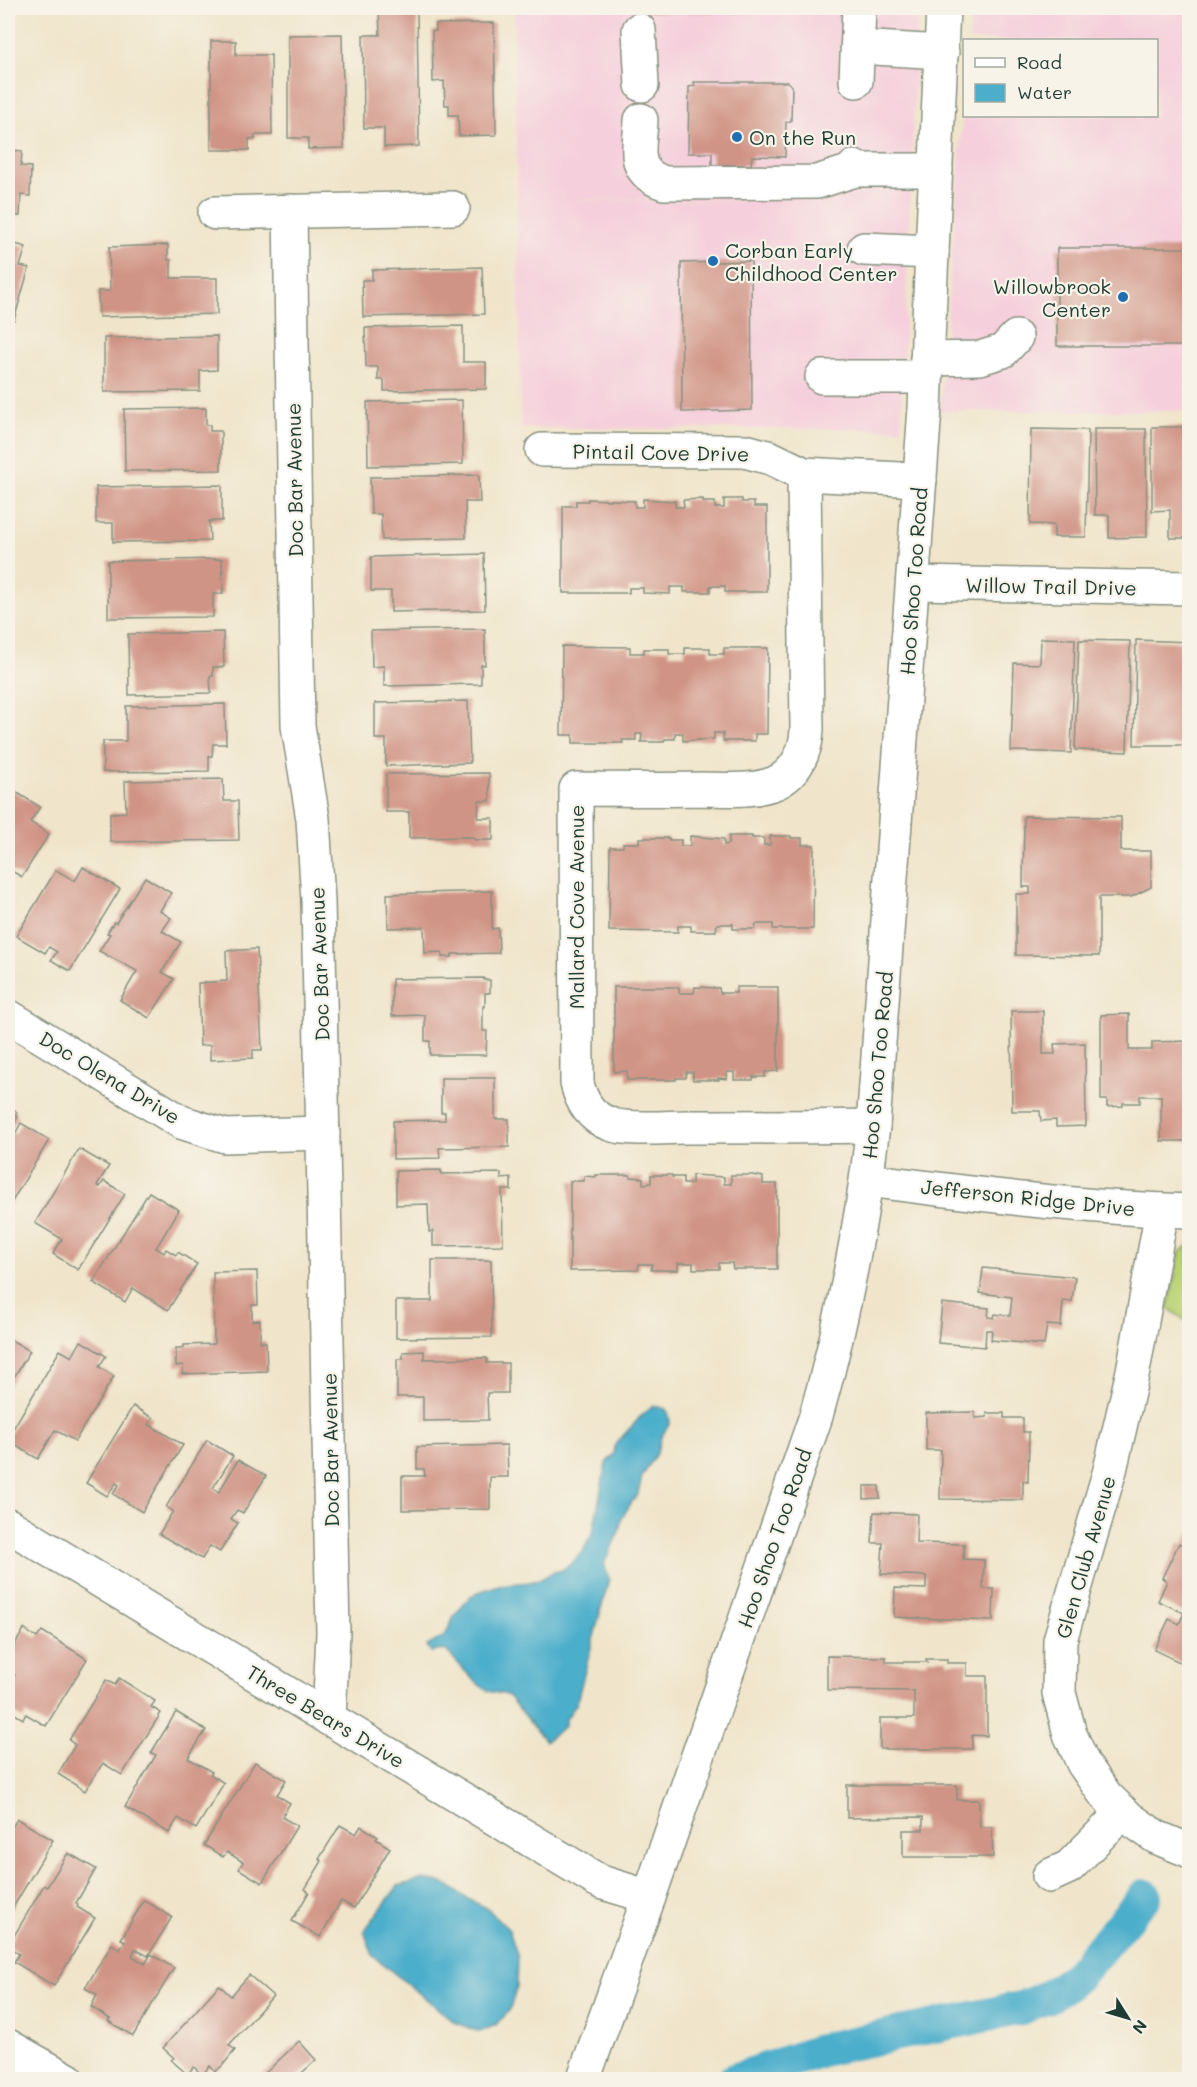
<svg xmlns="http://www.w3.org/2000/svg" width="1197" height="2087" viewBox="0 0 1197 2087" font-family="Mali,sans-serif">
  <style>
    .built { fill: #f5cfdc; fill-rule: evenodd }
    .green { fill: #bad175; stroke: #6c8754; stroke-width: 1.5 }
    .water { fill: #4caecb; stroke: #367680; stroke-width: 1.5 }
    .lines { fill: none; stroke-linecap: round; stroke-linejoin: round }
    .canal { stroke: #4caecb; stroke-width: 34 }
    .building { fill: #d09486 }
    .minor-casing { stroke: #889180; stroke-width: 36 }
    .minor { stroke: #fff; stroke-width: 33 }
    .poi-dot { fill: #1f6fb2; stroke: #f7f3e8; stroke-width: 2 }
    .labels { text-anchor: middle; dominant-baseline: central; stroke-width: 4.5; stroke-linejoin: round; paint-order: stroke }
    .poi-label { font-size: 20px; fill: #1f3d34; stroke: #f7f3e8; text-anchor: start }
    .street-label { font-size: 20px; fill: #1f3d34; stroke: #f7f3e8 }
  </style>
  <rect width="100%" height="100%" fill="#f7f3e8"/>
  <filter id="ink" filterUnits="userSpaceOnUse"><feTurbulence type="fractalNoise" baseFrequency=".0167" numOctaves="2"/><feDisplacementMap in="SourceGraphic" scale="12" xChannelSelector="R" yChannelSelector="G"/><feConvolveMatrix kernelMatrix="1 2 1 2 8 2 1 2 1" color-interpolation-filters="sRGB"/></filter>
  <filter id="wash" filterUnits="userSpaceOnUse"><feTurbulence type="fractalNoise" baseFrequency=".008" numOctaves="4" result="noise"/><feDisplacementMap in="SourceGraphic" scale="24" xChannelSelector="R" yChannelSelector="G"/><feGaussianBlur stdDeviation="1.35" result="paint"/><feColorMatrix in="noise" values="0 0 0 0 0 0 0 0 0 0 0 0 0 0 0 0 0 1.4 0 .05"/><feComposite in="paint" operator="in"/></filter>
  <g filter="url(#wash)">
    <rect width="100%" height="100%" fill="#f0e5cb"/>
    <g class="built">
      <path d="M514,8H918L901,429L521,428ZM589,199L752,200V201L565,200Z"/>
      <polygon points="972,8 1189,8 1189,411 940,411 964,97 964,116 1156,116 1156,40 969,40"/>
    </g>
    <polygon class="green" points="1189,1245 1189,1323 1168,1308 1180,1252"/>
    <g class="water">
      <path d="M653,1405L666,1409L669,1415L670,1423L661,1437L657,1452L642,1477L638,1494L629,1506L621,1520L620,1529L604,1564L609,1579L576,1705L565,1720V1726L545,1741L508,1696C502,1692 496,1694 489,1691C472,1683 459,1662 445,1650L431,1652L427,1646L445,1636L454,1617L464,1603L476,1593L499,1585L530,1582L543,1578L551,1573L562,1570L572,1563L583,1551L593,1532L606,1463L614,1454L615,1446L622,1437L641,1416Z"/>
      <polygon points="424,1879 446,1884 468,1899 487,1908 509,1930 518,1957 517,1987 509,2011 496,2025 480,2032 456,2023 373,1956 364,1931 398,1886"/>
    </g>
    <g class="lines">
      <polyline class="canal" points="734,2080 825,2049 1021,2008 1051,1995 1077,1976 1145,1896"/>
    </g>
    <g id="blocks">
      <g class="building">
        <polygon points="379,8 417,8 419,146 384,147 384,128 364,128 363,35 380,35"/>
        <polygon points="632,8 820,8 820,13 632,12"/>
        <polygon points="494,23 496,135 459,136 458,115 449,115 449,105 445,105 444,81 433,82 432,31 436,31 436,24"/>
        <polygon points="342,34 344,148 308,149 308,138 288,138 288,35"/>
        <polygon points="211,41 236,41 236,55 271,55 272,135 255,135 255,139 249,139 249,150 211,150"/>
        <polygon points="694,82 788,82 792,86 791,121 786,122 785,157 752,156 751,165 712,165 712,153 688,153 689,87 695,86"/>
        <polygon points="8,150 22,151 21,166 31,167 30,196 21,195 20,216 8,215"/>
        <polygon points="8,242 26,247 20,266 29,268 14,320 8,318"/>
        <polygon points="168,245 168,260 171,260 171,278 217,278 217,314 99,317 98,291 110,291 109,247"/>
        <rect x="1057" y="248" width="133" height="98"/>
        <polygon points="751,261 752,410 682,412 681,263"/>
        <polygon points="482,267 484,314 363,317 362,280 372,280 372,270"/>
        <polygon points="463,326 463,362 486,362 486,389 384,391 384,380 378,380 378,367 366,367 365,328"/>
        <polygon points="217,336 217,370 200,371 200,391 104,392 104,338"/>
        <polygon points="462,400 463,464 368,466 367,402"/>
        <polygon points="206,408 206,425 210,425 210,431 221,431 221,470 125,471 124,409"/>
        <polygon points="1152,427 1190,427 1190,538 1170,538 1170,510 1152,511"/>
        <polygon points="1031,429 1088,430 1086,537 1054,537 1054,525 1030,524"/>
        <polygon points="1094,429 1146,429 1147,537 1109,538 1109,515 1095,515"/>
        <polygon points="479,475 480,502 465,502 466,538 382,540 381,514 371,514 370,477"/>
        <polygon points="222,485 222,521 209,521 210,541 113,542 113,523 96,523 96,487"/>
        <polygon points="588,499 635,501 635,507 643,507 643,499 675,501 675,507 684,507 683,500 703,499 703,502 715,502 715,508 724,508 724,499 742,499 742,502 754,502 754,507 767,507 767,592 725,592 725,586 710,586 710,592 684,592 684,587 670,587 670,594 643,593 643,588 629,588 629,593 563,593 563,506 576,506 576,501 588,501"/>
        <polygon points="484,554 485,610 391,612 391,591 371,591 371,557"/>
        <polygon points="222,559 223,594 213,594 213,617 108,618 108,561"/>
        <polygon points="485,629 485,665 481,665 481,684 384,686 384,666 372,667 371,631"/>
        <polygon points="223,632 224,667 213,667 213,676 210,676 211,693 129,695 128,634"/>
        <polygon points="1041,638 1075,639 1071,753 1011,751 1014,663 1040,664"/>
        <polygon points="1079,640 1130,641 1127,752 1075,750"/>
        <polygon points="1136,640 1190,642 1188,745 1134,745"/>
        <polygon points="562,646 630,647 630,653 644,653 644,649 669,649 669,654 685,654 685,648 710,648 710,654 724,654 724,648 768,648 767,734 755,734 755,741 723,741 723,733 714,733 714,739 683,741 683,733 675,733 675,739 665,739 664,742 641,742 642,734 636,734 636,740 622,740 623,743 573,743 573,735 561,735"/>
        <polygon points="468,701 470,763 386,766 386,739 375,739 375,703"/>
        <polygon points="225,704 226,744 213,744 212,756 209,756 209,771 103,772 103,741 126,741 126,706"/>
        <polygon points="489,773 490,801 479,801 478,818 493,818 493,840 475,840 472,837 409,838 409,812 386,812 386,774"/>
        <polygon points="223,779 224,801 238,801 239,840 110,842 110,813 126,812 125,781"/>
        <polygon points="8,787 40,807 30,822 49,834 22,877 8,869"/>
        <polygon points="1024,816 1121,817 1121,851 1151,851 1151,887 1131,897 1099,897 1099,956 1016,955 1016,894 1030,894 1030,887 1023,887"/>
        <polygon points="690,836 724,839 724,845 729,844 729,836 752,836 752,838 764,838 764,845 770,845 770,836 791,836 791,838 802,838 802,845 814,845 813,929 773,929 773,924 756,924 755,929 733,929 733,924 717,924 716,931 691,931 691,926 678,926 678,932 609,931 610,847 623,847 623,843 639,843 639,838 669,838 669,840 681,840 681,846 690,846"/>
        <polygon points="83,867 120,889 70,971 51,960 57,952 49,947 45,953 16,936 56,870 75,881"/>
        <polygon points="145,877 171,893 160,911 171,918 162,931 181,942 162,972 174,979 149,1018 120,1000 137,971 99,951 110,934 107,933 114,922 116,923"/>
        <polygon points="492,891 492,929 498,928 499,953 452,954 452,957 442,957 442,952 425,953 424,927 388,928 387,894"/>
        <polygon points="257,949 262,1050 253,1050 253,1058 210,1060 210,1045 200,1046 198,983 227,981 226,951"/>
        <polygon points="484,978 484,980 490,980 490,993 485,993 485,1006 483,1006 483,1031 487,1031 486,1055 430,1055 430,1041 425,1041 425,1015 392,1016 392,979"/>
        <polygon points="614,987 679,987 679,993 694,993 695,987 719,988 720,993 736,993 736,987 778,987 778,1071 765,1072 765,1077 753,1077 753,1080 734,1080 734,1072 727,1072 727,1079 718,1078 719,1080 693,1080 693,1072 686,1072 686,1078 676,1078 676,1080 627,1080 627,1071 614,1072"/>
        <polygon points="1011,1011 1043,1011 1043,1054 1055,1054 1054,1044 1085,1043 1086,1126 1056,1127 1056,1120 1041,1121 1040,1111 1012,1111"/>
        <polygon points="1129,1014 1129,1050 1152,1050 1152,1042 1189,1041 1190,1141 1161,1141 1161,1096 1140,1096 1140,1103 1123,1103 1123,1106 1107,1107 1107,1100 1101,1100 1101,1015"/>
        <polygon points="441,1078 495,1078 495,1119 509,1119 509,1147 439,1148 440,1158 393,1159 393,1121 445,1120 445,1112 441,1113"/>
        <polygon points="8,1107 17,1112 15,1116 18,1117 10,1131 15,1134 21,1123 49,1140 8,1208"/>
        <polygon points="79,1149 109,1166 97,1185 100,1187 104,1181 125,1194 78,1270 53,1254 62,1239 35,1223"/>
        <polygon points="441,1170 441,1174 501,1173 501,1179 511,1178 511,1190 502,1190 503,1245 433,1246 433,1231 429,1232 428,1204 396,1205 396,1171"/>
        <polygon points="596,1175 630,1175 630,1177 643,1178 643,1184 651,1183 651,1175 672,1175 672,1177 683,1177 683,1184 692,1184 692,1175 724,1177 724,1184 731,1184 731,1175 752,1175 763,1177 763,1184 777,1184 777,1269 733,1269 732,1263 719,1263 719,1269 693,1269 693,1263 678,1263 678,1270 651,1270 652,1264 639,1264 638,1270 570,1271 570,1181 584,1181 584,1176 596,1177"/>
        <polygon points="149,1192 179,1210 156,1248 164,1253 166,1249 176,1255 178,1252 197,1264 168,1310 133,1288 125,1302 93,1282"/>
        <polygon points="432,1260 491,1260 492,1337 396,1338 396,1301 432,1301"/>
        <polygon points="983,1268 1075,1277 1072,1302 1063,1301 1061,1326 1047,1325 1044,1345 991,1340 992,1330 986,1330 985,1347 938,1343 942,1303 989,1308 988,1317 994,1318 995,1314 1010,1316 1012,1297 980,1293"/>
        <polygon points="257,1271 258,1305 252,1305 252,1321 260,1320 260,1342 266,1342 267,1371 182,1374 183,1365 176,1366 176,1348 184,1348 184,1345 214,1344 213,1272"/>
        <polygon points="8,1338 30,1351 8,1387"/>
        <polygon points="81,1341 106,1356 99,1367 114,1376 75,1441 55,1430 38,1459 8,1441 8,1437 60,1350 72,1357"/>
        <polygon points="424,1351 424,1359 487,1358 487,1363 508,1363 508,1393 487,1393 488,1420 423,1421 423,1397 397,1397 397,1359 403,1359 403,1352"/>
        <polygon points="133,1406 153,1418 148,1424 183,1445 142,1512 113,1494 119,1485 116,1483 107,1496 86,1483"/>
        <polygon points="975,1412 975,1418 987,1417 987,1413 1004,1413 1004,1418 1023,1418 1023,1432 1029,1432 1028,1482 1023,1481 1023,1500 940,1499 941,1450 926,1450 926,1413"/>
        <polygon points="207,1440 233,1456 213,1488 219,1492 238,1460 266,1476 243,1513 237,1510 231,1519 238,1523 220,1552 210,1546 202,1559 159,1534 173,1511 166,1507"/>
        <polygon points="507,1445 508,1477 490,1477 490,1509 402,1510 402,1476 425,1476 424,1469 417,1469 417,1447"/>
        <polygon points="864,1486 879,1486 880,1498 864,1499"/>
        <polygon points="874,1512 917,1514 916,1543 964,1544 963,1559 984,1560 983,1589 994,1589 993,1621 894,1617 895,1588 926,1589 926,1576 881,1574 883,1543 872,1543"/>
        <polygon points="1190,1531 1190,1667 1154,1650 1169,1619 1179,1624 1184,1613 1158,1601 1167,1581 1162,1578 1179,1543 1183,1545"/>
        <polygon points="24,1629 37,1638 42,1631 87,1659 46,1726 26,1714 23,1719 8,1710 8,1688 15,1675 8,1670 8,1656"/>
        <polygon points="827,1656 886,1657 886,1662 927,1662 926,1659 947,1659 947,1663 967,1663 967,1676 987,1676 987,1736 972,1735 972,1749 880,1749 880,1718 914,1718 914,1691 827,1690"/>
        <polygon points="119,1678 155,1701 151,1707 161,1713 122,1775 103,1763 85,1791 58,1774 75,1745 69,1740 106,1680 115,1685"/>
        <polygon points="176,1712 206,1730 188,1758 212,1772 210,1774 224,1783 196,1829 178,1818 169,1833 125,1807 156,1755 151,1753"/>
        <polygon points="255,1762 286,1780 277,1795 290,1803 282,1817 297,1826 262,1883 239,1869 243,1862 227,1852 223,1857 204,1845"/>
        <polygon points="847,1785 957,1785 957,1800 979,1800 980,1827 992,1827 993,1857 903,1857 903,1830 923,1830 923,1817 847,1818"/>
        <polygon points="17,1819 53,1840 8,1916 8,1834"/>
        <polygon points="340,1825 356,1834 361,1826 378,1837 376,1839 390,1848 354,1908 341,1901 320,1937 292,1921 309,1892 305,1889 322,1861 319,1859"/>
        <polygon points="68,1853 96,1869 76,1903 78,1905 77,1907 95,1918 54,1986 14,1962 19,1954 8,1946 44,1885 47,1887"/>
        <polygon points="144,1900 172,1917 148,1956 135,1949 132,1956 145,1964 151,1954 174,1968 133,2036 108,2021 110,2019 91,2007 97,1995 85,1988 112,1944 120,1950 125,1941 121,1939"/>
        <polygon points="249,1975 273,1996 229,2045 235,2050 223,2065 215,2072 210,2066 202,2075 194,2067 187,2074 171,2060 174,2058 163,2048 219,1985 231,1996"/>
        <polygon points="299,2041 316,2060 294,2080 258,2080"/>
      </g>
    </g>
  </g>
  <g filter="url(#ink)">
    <use href="#blocks" fill-opacity="0" stroke="#889180" stroke-width="1.5"/>
    <g class="lines">
      <g class="minor-casing">
        <g id="minor">
          <polyline points="639,30 642,85"/>
          <polyline points="858,47 942,52"/>
          <polyline points="856,81 859,8"/>
          <path d="M641,120C640,149 630,171 664,183L817,182L855,170"/>
          <polyline points="854,167 855,170 936,170"/>
          <polyline points="290,211 298,726 313,819 318,901 333,1633 329,1719"/>
          <polyline points="215,213 453,208"/>
          <polyline points="864,249 932,252"/>
          <polyline points="927,359 980,358 1003,351 1016,337"/>
          <polyline points="822,377 926,377"/>
          <polyline points="542,450 745,451 771,458 804,474 920,480"/>
          <path d="M804,474L807,730C806,751 796,774 775,783C752,792 726,789 701,789C660,790 618,789 576,789L577,1083C581,1101 591,1118 610,1124C628,1131 668,1127 688,1127C750,1127 811,1127 873,1126"/>
          <polyline points="913,583 1190,588"/>
          <polyline points="8,1016 181,1122 225,1136 323,1133"/>
          <path d="M867,1180C975,1194 1081,1208 1190,1211"/>
          <polyline points="1162,1210 1133,1371 1110,1470 1060,1640 1059,1693 1070,1734 1083,1763 1106,1796 1129,1818 1156,1837 1190,1851"/>
          <polyline points="8,1525 597,1880 604,1883 649,1897"/>
          <polyline points="1049,1876 1069,1867 1123,1812"/>
          <polyline points="8,2046 68,2080"/>
          <polyline points="8,2076 10,2080"/>
          <path d="M583,2080L649,1897L816,1416C843,1320 862,1225 873,1126L925,408L943,8"/>
        </g>
      </g>
      <use href="#minor" class="minor"/>
    </g>
  </g>
  <g class="poi-dot">
    <circle cx="737" cy="137" r="6"/>
    <circle cx="713" cy="261" r="6"/>
    <circle cx="1123" cy="297" r="6"/>
  </g>
  <g class="labels">
    <g class="poi-label">
      <text x="749" y="137">On the Run</text>
      <text x="725" y="250">Corban Early<tspan x="725" dy="23">Childhood Center</tspan></text>
      <text x="1111" y="286" text-anchor="end">Willowbrook<tspan x="1111" dy="23">Center</tspan></text>
    </g>
    <g class="street-label">
      <text transform="translate(661 452) rotate(1)">Pintail Cove Drive</text>
      <text transform="translate(294 480) rotate(-91)">Doc Bar Avenue</text>
      <text transform="translate(913 581) rotate(-86)">Hoo Shoo Too Road</text>
      <text transform="translate(1051 586) rotate(1)">Willow Trail Drive</text>
      <text transform="translate(576 907) rotate(-90)">Mallard Cove Avenue</text>
      <text transform="translate(319 964) rotate(-92)">Doc Bar Avenue</text>
      <text transform="translate(877 1065) rotate(-85)">Hoo Shoo Too Road</text>
      <text transform="translate(110 1077) rotate(31)">Doc Olena Drive</text>
      <text transform="translate(1028 1197) rotate(6)">Jefferson Ridge Drive</text>
      <text transform="translate(330 1450) rotate(-91)">Doc Bar Avenue</text>
      <text transform="translate(774 1538) rotate(-71)">Hoo Shoo Too Road</text>
      <text transform="translate(1085 1557) rotate(-74)">Glen Club Avenue</text>
      <text transform="translate(326 1716) rotate(31)">Three Bears Drive</text>
    </g>
  </g>
  <rect width="1197" height="2087" fill="none" stroke="#f7f3e8" stroke-width="30"/>
  <rect x="963" y="39" width="195" height="78" fill="#f7f3e8" stroke="#a1aaa0" stroke-width="1.5"/>
  <rect x="975" y="58" width="30" height="9" fill="#ffffff" stroke="#a1aaa0" stroke-width="1.5"/>
  <text x="1017" y="69" font-size="18" fill="#1f3d34">Road</text>
  <rect x="975" y="84" width="30" height="18" fill="#4caecb" stroke="#a1aaa0" stroke-width="1.5"/>
  <text x="1017" y="99" font-size="18" fill="#1f3d34">Water</text>
  <g transform="translate(1128 2018) rotate(127)" stroke="#f7f3e8" stroke-width="4.5" paint-order="stroke">
  <path d="M0-4.5L10 22L0 15L-10 22Z" fill="#1f3d34"/>
  <text y="-9" font-size="16" font-weight="bold" text-anchor="middle" fill="#1f3d34">N</text>
  </g>
</svg>
